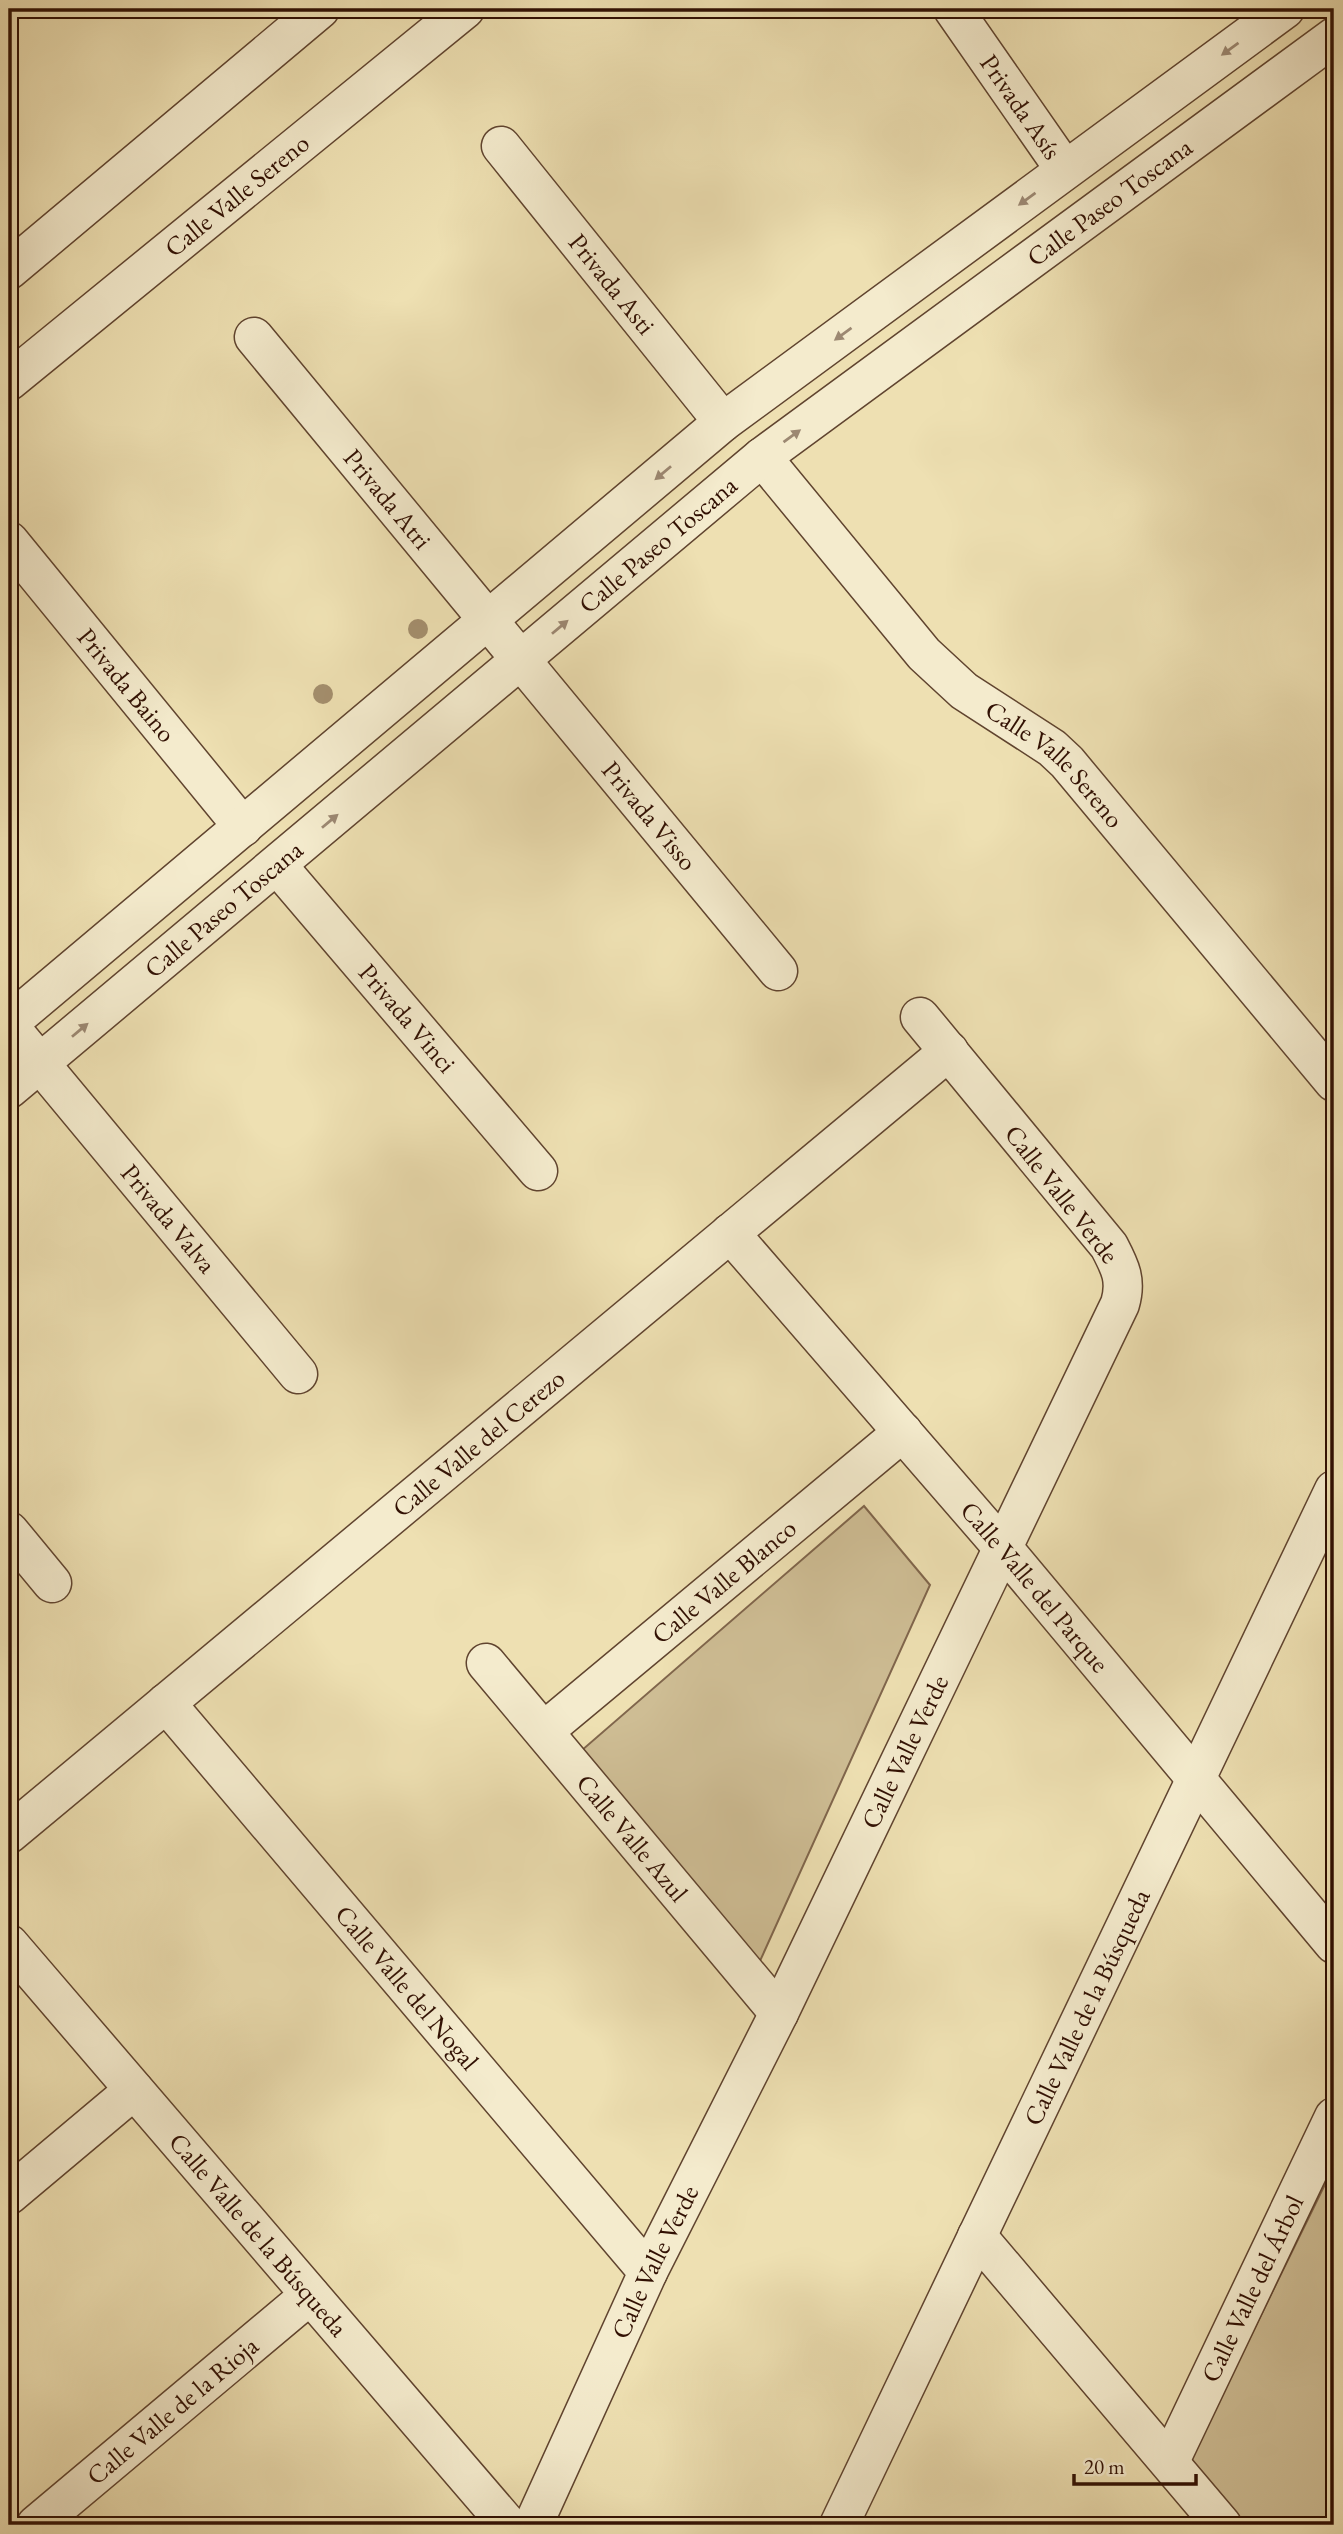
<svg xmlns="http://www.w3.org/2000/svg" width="1343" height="2534" viewBox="0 0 1343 2534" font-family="'EB Garamond',serif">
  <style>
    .green { fill: #cebd94; stroke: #80664c; stroke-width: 2 }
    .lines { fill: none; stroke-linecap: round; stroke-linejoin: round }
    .minor-casing { stroke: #60442f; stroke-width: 41 }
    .tertiary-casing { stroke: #60442f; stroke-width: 41 }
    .minor { stroke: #f4ebcd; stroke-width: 38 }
    .tertiary { stroke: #f4ebcd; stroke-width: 38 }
    .tree { fill: #a48f6e }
    .oneway { fill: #9c8872 }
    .labels { text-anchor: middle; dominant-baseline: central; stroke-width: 5; stroke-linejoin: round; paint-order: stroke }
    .street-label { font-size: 26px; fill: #311003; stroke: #f4ebcd }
  </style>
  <rect width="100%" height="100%" fill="#eee0b2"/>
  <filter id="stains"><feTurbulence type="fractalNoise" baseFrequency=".00286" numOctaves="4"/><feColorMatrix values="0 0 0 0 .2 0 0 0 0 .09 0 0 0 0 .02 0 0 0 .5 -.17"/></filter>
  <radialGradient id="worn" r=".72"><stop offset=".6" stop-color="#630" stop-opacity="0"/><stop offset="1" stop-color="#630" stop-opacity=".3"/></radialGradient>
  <g class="green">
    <polygon points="864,1506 930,1585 755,1972 574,1757"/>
    <polygon points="1334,2166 1334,2525 1220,2525 1180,2480"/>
  </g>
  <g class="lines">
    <g class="minor-casing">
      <g id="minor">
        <path id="s1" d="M953,9L1065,170"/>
        <path id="s2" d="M501,146L723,422"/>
        <polyline points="9,270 320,9"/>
        <path id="s3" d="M254,337L778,971"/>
        <path id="s4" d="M9,381L465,9"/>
        <path id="s5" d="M762,457L924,654L964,691L1052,748L1067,762L1334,1082"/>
        <path id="s6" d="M9,541L243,827"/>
        <path id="s7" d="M277,865L538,1171"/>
        <path id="s8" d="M9,1026L298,1374"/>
        <path id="s9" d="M730,1233L1003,1548L1334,1944"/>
        <polyline points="9,1531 52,1583"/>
        <path id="s10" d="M486,1663L779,2013"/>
        <path id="s11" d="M166,1703L648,2272"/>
        <path id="s12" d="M544,1731L903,1432"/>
        <path id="s13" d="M9,1834L949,1051"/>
        <path id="s14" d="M9,1944L508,2525"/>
        <polyline points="9,2195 134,2090"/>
        <polyline points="977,2236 1222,2525"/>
        <path id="s15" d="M1170,2461L1334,2117"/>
        <path id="s16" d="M36,2525L310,2295"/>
        <path id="s17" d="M533,2525L648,2272L779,2013L1120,1304C1127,1280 1120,1267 1109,1246L920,1017"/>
        <path id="s18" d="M839,2525L1334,1490"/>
      </g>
    </g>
    <g class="tertiary-casing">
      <g id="tertiary">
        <polyline points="9,1023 723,422 1285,9"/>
        <path id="s19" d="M9,1089L762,457L1334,37"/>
      </g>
    </g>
    <use href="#minor" class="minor"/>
    <use href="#tertiary" class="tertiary"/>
  </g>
  <g class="tree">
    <circle cx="418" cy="629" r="10"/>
    <circle cx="323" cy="694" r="10"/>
  </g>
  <defs><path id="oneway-solid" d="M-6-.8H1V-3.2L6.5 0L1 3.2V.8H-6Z" transform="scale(1.75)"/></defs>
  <g class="oneway">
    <use href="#oneway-solid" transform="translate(1230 49) rotate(144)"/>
    <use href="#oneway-solid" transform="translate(1027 199) rotate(144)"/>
    <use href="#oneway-solid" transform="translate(843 334) rotate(144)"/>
    <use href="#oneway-solid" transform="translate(792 436) rotate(-36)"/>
    <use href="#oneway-solid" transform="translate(663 473) rotate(140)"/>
    <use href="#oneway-solid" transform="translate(560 627) rotate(-40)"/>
    <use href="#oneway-solid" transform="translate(330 821) rotate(-40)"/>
    <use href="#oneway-solid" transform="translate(80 1030) rotate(-40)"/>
  </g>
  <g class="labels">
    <g class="street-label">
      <text stroke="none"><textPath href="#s1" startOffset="119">Privada Asís</textPath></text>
      <text stroke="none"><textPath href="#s4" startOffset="294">Calle Valle Sereno</textPath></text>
      <text stroke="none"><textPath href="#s19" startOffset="1414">Calle Paseo Toscana</textPath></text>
      <text stroke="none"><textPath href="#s2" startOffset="177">Privada Asti</textPath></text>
      <text stroke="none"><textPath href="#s3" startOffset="210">Privada Atri</textPath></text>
      <text stroke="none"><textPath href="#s19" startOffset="847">Calle Paseo Toscana</textPath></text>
      <text stroke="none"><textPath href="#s6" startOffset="186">Privada Baino</textPath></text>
      <text stroke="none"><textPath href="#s5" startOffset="427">Calle Valle Sereno</textPath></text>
      <text stroke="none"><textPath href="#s3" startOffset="621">Privada Visso</textPath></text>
      <text stroke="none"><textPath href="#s19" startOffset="280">Calle Paseo Toscana</textPath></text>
      <text stroke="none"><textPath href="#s7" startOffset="201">Privada Vinci</textPath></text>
      <text transform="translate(1062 1194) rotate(52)">Calle Valle Verde</text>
      <text stroke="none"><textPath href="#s8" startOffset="250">Privada Valva</textPath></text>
      <text stroke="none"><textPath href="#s13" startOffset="611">Calle Valle del Cerezo</textPath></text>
      <text stroke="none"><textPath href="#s12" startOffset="234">Calle Valle Blanco</textPath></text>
      <text stroke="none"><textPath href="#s9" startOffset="467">Calle Valle del Parque</textPath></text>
      <text stroke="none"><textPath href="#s17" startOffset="858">Calle Valle Verde</textPath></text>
      <text stroke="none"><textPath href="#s10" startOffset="228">Calle Valle Azul</textPath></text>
      <text stroke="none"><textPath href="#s11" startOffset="373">Calle Valle del Nogal</textPath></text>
      <text stroke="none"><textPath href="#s18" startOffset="574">Calle Valle de la Búsqueda</textPath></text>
      <text stroke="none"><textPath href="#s14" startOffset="383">Calle Valle de la Búsqueda</textPath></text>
      <text stroke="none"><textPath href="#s17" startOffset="290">Calle Valle Verde</textPath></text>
      <text stroke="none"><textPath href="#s15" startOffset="191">Calle Valle del Árbol</textPath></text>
      <text stroke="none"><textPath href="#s16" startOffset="178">Calle Valle de la Rioja</textPath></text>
    </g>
  </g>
  <rect width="1343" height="2534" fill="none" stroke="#eee0b2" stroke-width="35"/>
  <rect x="10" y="10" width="1322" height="2513" fill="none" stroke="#311003" stroke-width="3.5"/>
  <rect x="18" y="18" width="1308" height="2499" fill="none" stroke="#311003" stroke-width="2"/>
  <path d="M1074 2474v10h122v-10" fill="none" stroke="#311003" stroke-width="3.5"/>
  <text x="1084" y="2474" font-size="21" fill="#311003" stroke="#f4ebcd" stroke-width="5" paint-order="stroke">20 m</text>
  <rect width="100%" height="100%" filter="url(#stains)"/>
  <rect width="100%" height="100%" fill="url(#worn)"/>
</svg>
